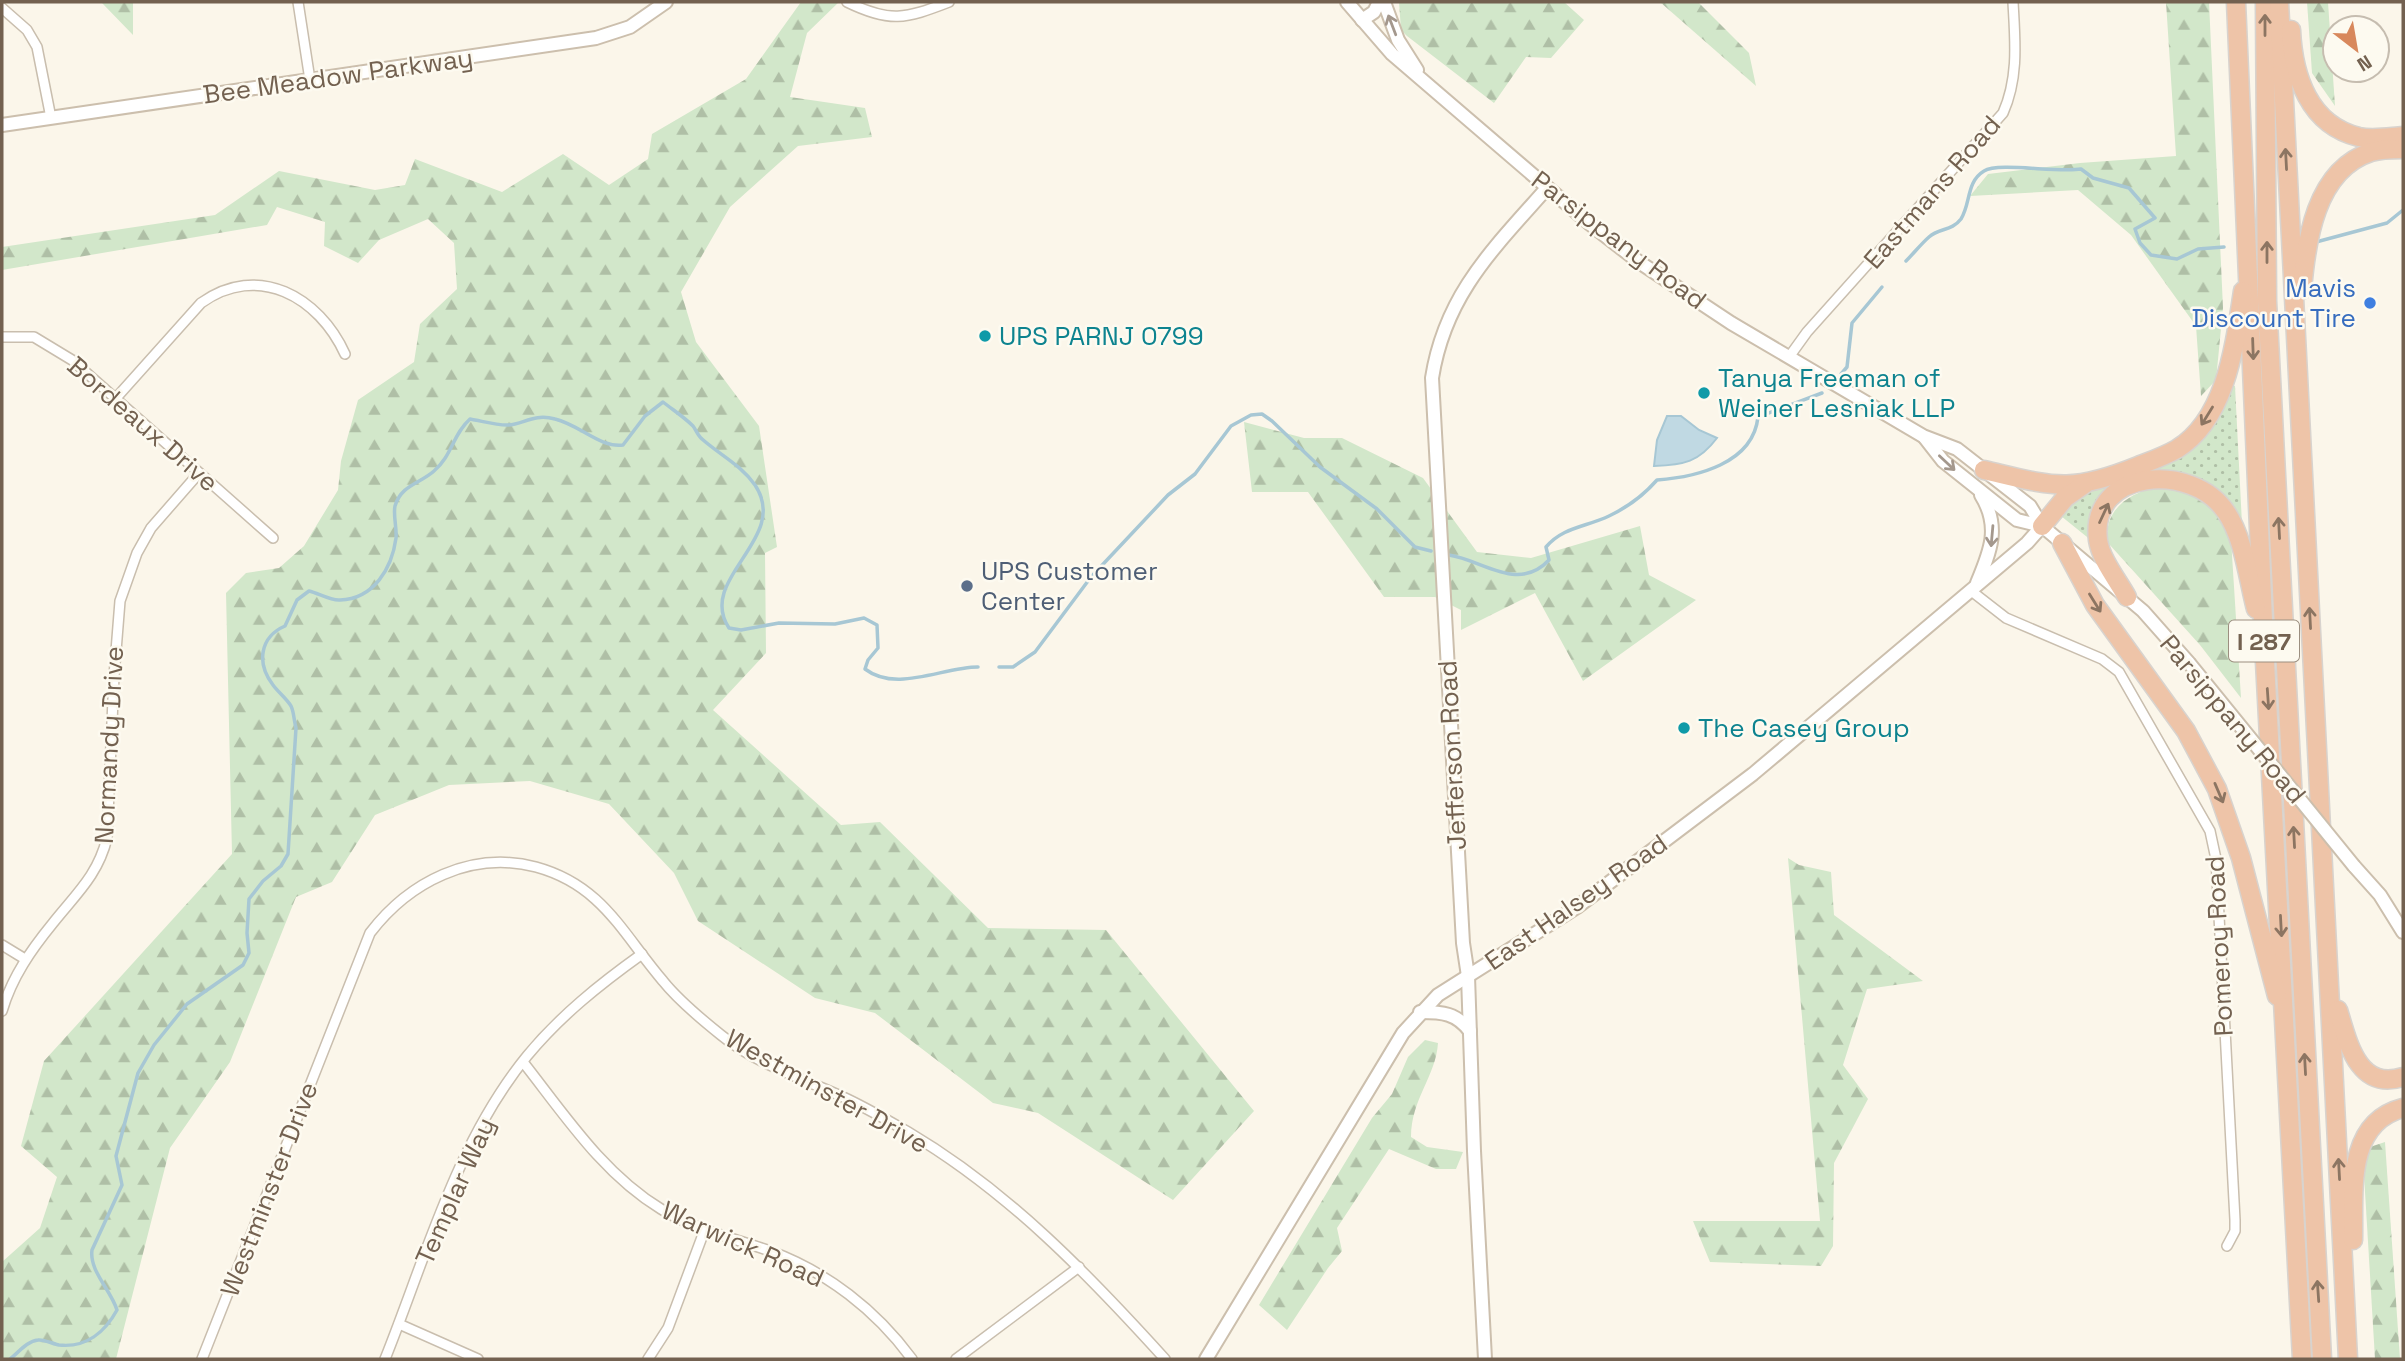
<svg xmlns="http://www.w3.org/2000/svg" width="2405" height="1361" viewBox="0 0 2405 1361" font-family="'Space Grotesk',sans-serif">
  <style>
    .green { fill: url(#green-dots) }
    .forest { fill: url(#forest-firs) }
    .water { fill: #c0d9e3; stroke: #a7c7d4; stroke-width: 2 }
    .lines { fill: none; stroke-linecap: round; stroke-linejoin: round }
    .stream { stroke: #a7c7d4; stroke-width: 3.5 }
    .street-casing { stroke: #c9beae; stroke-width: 12 }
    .secondary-casing { stroke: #ccbfad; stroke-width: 16 }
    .highway-casing { stroke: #d8d3ce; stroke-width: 21 }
    .street { stroke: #fff; stroke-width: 9 }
    .secondary { stroke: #fff; stroke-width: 12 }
    .highway { stroke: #eec4a8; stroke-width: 18 }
    .secondary-bridge-casing { stroke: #ccbfad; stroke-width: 16; stroke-linecap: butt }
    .secondary-bridge { stroke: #fff; stroke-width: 12 }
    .oneway { stroke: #a4988d }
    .oneway2 { stroke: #8c7562 }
    .shop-dot { fill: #3f7fe0; stroke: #fdfaf0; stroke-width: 2.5 }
    .culture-dot { fill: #0f9aa8; stroke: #fdfaf0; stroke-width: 2.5 }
    .service-dot { fill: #5c6f8a; stroke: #fdfaf0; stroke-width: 2.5 }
    .labels { text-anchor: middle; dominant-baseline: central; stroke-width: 5; stroke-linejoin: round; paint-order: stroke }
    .shield { fill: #fdfaf0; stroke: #9c8f80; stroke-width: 2 }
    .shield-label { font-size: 24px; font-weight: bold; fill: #736150 }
    .street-label { font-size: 26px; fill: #736150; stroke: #fdfaf0 }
    .shop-label { font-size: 26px; fill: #366cbe; stroke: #fdfaf0; text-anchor: end }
    .culture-label { font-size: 26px; fill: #0d838f; stroke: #fdfaf0; text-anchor: start }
    .service-label { font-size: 26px; fill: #4e5e75; stroke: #fdfaf0; text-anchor: start }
  </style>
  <defs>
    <pattern id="green-dots" width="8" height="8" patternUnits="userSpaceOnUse" patternTransform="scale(1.75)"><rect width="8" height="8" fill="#d2e7ca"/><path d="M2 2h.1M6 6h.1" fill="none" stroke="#afbfa6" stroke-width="1.8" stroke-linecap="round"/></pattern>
    <pattern id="forest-firs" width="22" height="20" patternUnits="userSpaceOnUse" patternTransform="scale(1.75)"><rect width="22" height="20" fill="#d2e7ca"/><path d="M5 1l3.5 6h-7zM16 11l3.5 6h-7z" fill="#afbfa6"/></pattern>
  </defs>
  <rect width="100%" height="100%" fill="#fbf6ea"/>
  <polygon class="green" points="2231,385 2235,386 2242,524 2131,480 2092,541 2061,516 2080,496 2167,462"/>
  <g class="forest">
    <polygon points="101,2 133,2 133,35 103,4"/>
    <polygon points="801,2 839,2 807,33 790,97 865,108 872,137 798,146 730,207 681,292 696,342 759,426 777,547 765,553 766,653 713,710 841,825 880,822 988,928 1106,930 1254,1111 1173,1200 1038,1113 993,1103 875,1013 815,998 698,921 674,873 609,804 530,781 449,785 375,815 332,882 296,897 230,1062 170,1148 116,1359 2,1359 2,1262 40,1228 57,1177 21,1146 44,1061 232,854 226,593 246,573 279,568 304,546 338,490 341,461 358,400 414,362 420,324 457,289 454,243 428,219 379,240 358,263 324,246 325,222 277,207 267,225 2,270 2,247 215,215 279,171 375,190 405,185 415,159 502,192 563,154 609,185 648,159 652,134 746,79"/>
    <polygon points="1399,2 1564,2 1584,20 1551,58 1526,57 1494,103 1407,36 1401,30"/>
    <polygon points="1660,2 1698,2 1749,53 1756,86"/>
    <polygon points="2166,2 2209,2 2223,308 2216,380 2201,396 2196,326 2131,235 2078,190 1970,196 1988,174 2080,163 2176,156"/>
    <polygon points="2307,2 2328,2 2335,106 2312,73"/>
    <polygon points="1244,422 1304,438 1342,438 1423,478 1477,552 1531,558 1640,526 1649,575 1696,600 1583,681 1535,593 1461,630 1461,610 1435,597 1384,597 1308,492 1252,492"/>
    <path d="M2157,487C2194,487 2217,507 2231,539L2241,698L2200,645L2109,544C2101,512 2128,493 2157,487Z"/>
    <polygon points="1788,858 1799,865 1831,872 1834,915 1923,981 1867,989 1843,1065 1868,1099 1834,1163 1833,1246 1821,1266 1710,1262 1693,1221 1820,1221"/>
    <path d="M1425,1040L1438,1043C1436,1076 1411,1099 1411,1137L1427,1147L1463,1152L1456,1169H1436L1389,1149L1337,1228L1342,1251L1328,1268L1287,1330L1259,1305L1372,1118L1392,1094L1408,1057Z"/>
    <polygon points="2385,1142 2400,1359 2375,1359 2363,1158 2364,1149"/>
  </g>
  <path class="water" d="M1667,416H1681L1699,430L1717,438C1699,462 1684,465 1654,466L1657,440Z"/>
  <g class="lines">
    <g class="stream">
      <polyline points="2316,242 2387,223 2403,210"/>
      <path d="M1906,261C1914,253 1921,244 1929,237C1939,228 1952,231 1961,219C1971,203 1966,182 1984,171C1998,162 2058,173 2081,169L2093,178L2129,188L2155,218L2135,229L2140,243L2151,255L2177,259L2198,249L2224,247"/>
      <polyline points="1841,374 1847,367 1852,323 1882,287"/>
      <path d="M1449,555C1483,560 1518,593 1549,560L1546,547C1563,527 1586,527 1609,516C1628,507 1643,496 1657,480C1696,477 1753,464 1758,417L1822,393"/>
      <polyline points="999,667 1013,667 1035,652 1091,577 1168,495 1195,474 1231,426 1251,415 1262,414 1272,421 1320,467 1377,509 1415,547 1431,551"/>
      <path d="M10,1359C18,1353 27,1341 38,1340C44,1339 53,1344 59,1345C86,1348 105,1332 117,1310C111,1290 89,1271 92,1250L122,1185L116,1156L138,1073L154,1045L187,1004L243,965L249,953L247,933L249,899L263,881L281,866L288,854L296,728C294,721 294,712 291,706C286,698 278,692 273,685C256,663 260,637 285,626L297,600L309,591C318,593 331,601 340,600C374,599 392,568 396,538C397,528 393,516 395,506C401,485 421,483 434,471C452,456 453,434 470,419C482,421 495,425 507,425C523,425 533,413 555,419C580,425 600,448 623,445L645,416L663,402C673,410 684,417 693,426C696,430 698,436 702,439C720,455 741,465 755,485C791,539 696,578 729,628L741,630L779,623L835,624L864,618L877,625L878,648L868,660L865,669C896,693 943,667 978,667"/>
    </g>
    <g class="street-casing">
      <g id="street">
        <polyline points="298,2 310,80"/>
        <path d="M847,2C890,23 905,19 949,2"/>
        <polyline points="2,8 27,30 37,47 51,118"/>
        <polyline points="2,337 34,337 72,360 273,538"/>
        <path d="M1789,357L1807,332L2003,113C2019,77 2015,40 2013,2"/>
        <path d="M116,398L201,303C258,262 319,297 345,354"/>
        <polyline points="1970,590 2006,618 2102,659 2119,672 2210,831 2216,859 2235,1220 2235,1231 2227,1246"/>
        <polyline points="2,945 25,959"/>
        <path d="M2,1011C12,977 31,950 53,923C76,894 98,875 107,838L114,676L120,601L137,553L151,528L199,473"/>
        <path d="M523,1062C564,1114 603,1174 661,1209C693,1229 734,1238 770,1251C827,1272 876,1310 912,1359"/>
        <polyline points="399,1324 478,1359"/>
        <path d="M202,1359L370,933C409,882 471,850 536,867C602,885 622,933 663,981C679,1001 701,1019 721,1035C756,1064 802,1078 843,1097C865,1107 887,1120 908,1132C1008,1191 1088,1274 1165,1359"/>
        <path d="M385,1359C426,1257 456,1143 527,1056C560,1016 600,984 642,954"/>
        <polyline points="648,1359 668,1328 705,1229"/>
        <polyline points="956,1359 1079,1267"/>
      </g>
    </g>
    <g class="secondary-casing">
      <g id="secondary">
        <polyline points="1347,2 1392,54 1590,224 1639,262 1731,323 1923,436 1957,449 2030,506 2042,526 2143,611 2189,663"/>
        <polyline points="1384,2 1398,40 1417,70"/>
        <polyline points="1362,20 1374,12 1379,2"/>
        <polyline points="2,125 596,38 630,27 666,2"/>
        <polyline points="1925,438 1943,461 2017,520 2042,526"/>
        <path d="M1977,583C1990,552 2001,527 1981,495"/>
        <polyline points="2354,866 2380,895 2403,932"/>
        <path d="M1420,1012C1443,1012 1456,1013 1470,1031"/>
        <polyline points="1206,1359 1403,1033 1438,995 1577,907 1753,774 2027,543 2042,526"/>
        <path d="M1485,1359L1474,1151L1468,976L1463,943L1432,378C1445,295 1493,249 1547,188"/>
      </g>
    </g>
    <g class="highway-casing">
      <g id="highway">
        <polyline points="2236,2 2264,643 2302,1359"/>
        <polyline points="2265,2 2267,301 2322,1359"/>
        <polyline points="2279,2 2348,1359"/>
        <path d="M2291,30C2293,76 2309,125 2359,137C2373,140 2389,137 2403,136"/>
        <path d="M2302,290C2306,242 2315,170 2371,152C2381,149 2393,149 2403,149"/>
        <path d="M1984,470C2053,486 2069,494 2138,466C2151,461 2165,456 2177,449C2227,418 2235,343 2243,291"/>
        <polyline points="2042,526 2065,498 2085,484"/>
        <polyline points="2062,543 2095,605 2186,731 2217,789 2241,858 2277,996"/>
        <path d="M2127,597C2117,579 2101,560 2098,540C2089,468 2193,462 2226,512C2244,538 2248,579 2256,609"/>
        <path d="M2338,1010C2348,1043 2358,1091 2403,1077"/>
        <path d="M2353,1240C2354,1193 2345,1123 2403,1108"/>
      </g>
    </g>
    <use href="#street" class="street"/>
    <use href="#secondary" class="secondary"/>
    <use href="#highway" class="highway"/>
    <g class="secondary-bridge-casing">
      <polyline id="secondary-bridge" points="2189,663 2354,866"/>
    </g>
    <use href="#secondary-bridge" class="secondary-bridge"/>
  </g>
  <defs><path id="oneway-shaft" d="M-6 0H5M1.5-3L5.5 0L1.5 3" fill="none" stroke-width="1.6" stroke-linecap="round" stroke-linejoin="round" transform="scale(1.75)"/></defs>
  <g class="oneway">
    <use href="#oneway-shaft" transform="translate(1392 25) rotate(-111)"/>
    <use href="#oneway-shaft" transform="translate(1947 463) rotate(43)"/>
    <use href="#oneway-shaft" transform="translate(1992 536) rotate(95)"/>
  </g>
  <g class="oneway2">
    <use href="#oneway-shaft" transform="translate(2265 25) rotate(-90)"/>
    <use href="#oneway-shaft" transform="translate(2286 159) rotate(-93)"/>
    <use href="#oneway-shaft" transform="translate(2267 252) rotate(-90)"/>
    <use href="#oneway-shaft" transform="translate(2253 349) rotate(88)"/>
    <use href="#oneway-shaft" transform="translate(2207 416) rotate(122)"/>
    <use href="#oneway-shaft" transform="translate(2104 513) rotate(-65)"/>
    <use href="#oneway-shaft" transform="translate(2279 528) rotate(-93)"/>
    <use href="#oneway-shaft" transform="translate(2095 603) rotate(58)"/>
    <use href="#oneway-shaft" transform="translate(2310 618) rotate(-93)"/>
    <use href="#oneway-shaft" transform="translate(2268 699) rotate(86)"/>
    <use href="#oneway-shaft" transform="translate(2219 793) rotate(67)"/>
    <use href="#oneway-shaft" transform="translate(2294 837) rotate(-93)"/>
    <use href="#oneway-shaft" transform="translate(2281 926) rotate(87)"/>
    <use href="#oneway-shaft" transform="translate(2305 1064) rotate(-93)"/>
    <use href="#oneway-shaft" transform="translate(2339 1169) rotate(-93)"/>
    <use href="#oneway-shaft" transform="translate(2318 1291) rotate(-94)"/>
  </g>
  <circle class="shop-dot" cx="2370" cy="303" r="7"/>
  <g class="culture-dot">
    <circle cx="985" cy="336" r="7"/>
    <circle cx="1704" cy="393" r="7"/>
    <circle cx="1684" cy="728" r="7"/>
  </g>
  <circle class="service-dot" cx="967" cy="586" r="7"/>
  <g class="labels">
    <rect class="shield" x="2229" y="620.5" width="70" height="41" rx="5"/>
    <g class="shield-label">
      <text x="2264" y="641">I 287</text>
    </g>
    <g class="street-label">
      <text transform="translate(338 76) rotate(-8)">Bee Meadow Parkway</text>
      <text transform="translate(1932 192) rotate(-49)">Eastmans Road</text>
      <text transform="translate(1619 240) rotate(37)">Parsippany Road</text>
      <text transform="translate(143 424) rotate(41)">Bordeaux Drive</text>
      <text transform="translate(2233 719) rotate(50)">Parsippany Road</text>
      <text transform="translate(109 745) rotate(-87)">Normandy Drive</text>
      <text transform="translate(1452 755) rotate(-93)">Jefferson Road</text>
      <text transform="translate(1576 902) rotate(-35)">East Halsey Road</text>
      <text transform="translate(2219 946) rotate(-93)">Pomeroy Road</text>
      <text transform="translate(827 1091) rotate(29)">Westminster Drive</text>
      <text transform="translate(269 1189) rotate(-69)">Westminster Drive</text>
      <text transform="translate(455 1191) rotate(-66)">Templar Way</text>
      <text transform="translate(743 1244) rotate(24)">Warwick Road</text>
    </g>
    <g class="shop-label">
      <text x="2356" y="288">Mavis<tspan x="2356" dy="30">Discount Tire</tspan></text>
    </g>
    <g class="culture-label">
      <text x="999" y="336">UPS PARNJ 0799</text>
      <text x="1718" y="378">Tanya Freeman of<tspan x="1718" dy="30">Weiner Lesniak LLP</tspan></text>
      <text x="1698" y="728">The Casey Group</text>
    </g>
    <g class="service-label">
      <text x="981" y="571">UPS Customer<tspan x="981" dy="30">Center</tspan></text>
    </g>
  </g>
  <rect width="2405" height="1361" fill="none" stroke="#736150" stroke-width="7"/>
  <g transform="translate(2356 49) rotate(149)"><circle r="33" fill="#fdfaf0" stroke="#c6bdb0" stroke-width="2"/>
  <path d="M0-5L12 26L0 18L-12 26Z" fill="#d8885c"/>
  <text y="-10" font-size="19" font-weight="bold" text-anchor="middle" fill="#736150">N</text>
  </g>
</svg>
